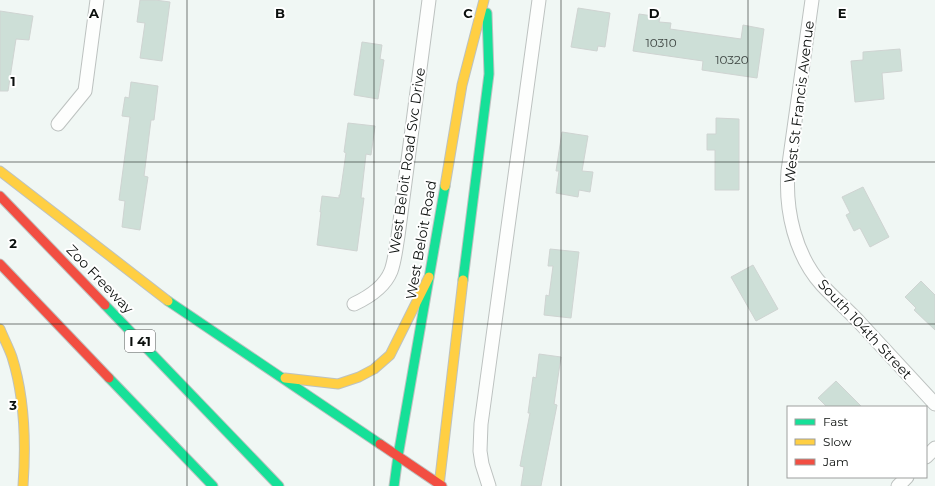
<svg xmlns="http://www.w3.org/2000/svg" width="935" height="486" viewBox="0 0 935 486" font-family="Montserrat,sans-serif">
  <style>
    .building { fill: #cddfd7; stroke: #cfd4d2 }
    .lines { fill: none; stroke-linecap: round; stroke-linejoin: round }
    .street-casing { stroke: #bdc2c0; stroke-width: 15 }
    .fast-casing { stroke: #bdc2c0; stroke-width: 11 }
    .slow-casing { stroke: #bdc2c0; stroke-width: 11 }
    .jam-casing { stroke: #bdc2c0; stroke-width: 11 }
    .street { stroke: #fdfefd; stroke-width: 13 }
    .fast { stroke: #16e098; stroke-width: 9 }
    .slow { stroke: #ffcf43; stroke-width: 9 }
    .jam { stroke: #f24e42; stroke-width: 9 }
    .grid { fill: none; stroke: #0b0f0d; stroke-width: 1; stroke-opacity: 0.55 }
    .labels { text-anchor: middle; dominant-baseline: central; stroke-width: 4; stroke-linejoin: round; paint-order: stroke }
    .number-label { font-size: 12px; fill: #3c4340 }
    .shield { fill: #fff; stroke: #545756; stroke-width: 1 }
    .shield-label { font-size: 13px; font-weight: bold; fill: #0b0f0d }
    .street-label { font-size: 14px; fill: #0b0f0d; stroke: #fff }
    .grid-label { font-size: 13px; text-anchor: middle; font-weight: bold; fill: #0b0f0d; stroke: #fff; stroke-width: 4; stroke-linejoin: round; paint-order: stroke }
  </style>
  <rect width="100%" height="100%" fill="#f0f7f4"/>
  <g class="building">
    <polygon points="140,0 155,0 170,2 162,61 140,58 145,23 137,22"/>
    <polygon points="578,8 610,13 605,47 598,46 597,51 571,47"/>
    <polygon points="0,11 33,16 29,40 16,39 8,91 0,91"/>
    <polygon points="639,14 660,17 659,22 671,23 670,29 741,39 743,25 764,29 757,78 702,70 703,61 633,51"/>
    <polygon points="362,42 382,45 380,59 384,60 378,99 354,95"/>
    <polygon points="900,49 902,71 882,73 884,99 855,102 851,61 863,60 863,52"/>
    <polygon points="131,82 158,86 154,120 151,120 144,176 148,177 140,230 122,227 125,201 119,200 130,117 122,116 125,97 129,98"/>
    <polygon points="716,118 739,119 739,190 715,190 715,150 707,150 707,134 716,134"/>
    <polygon points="348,123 375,126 371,155 366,154 361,198 364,198 357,251 317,245 321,212 320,212 322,196 339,198 339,195 340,195 346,153 344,152"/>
    <polygon points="562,132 588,136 582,171 593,172 590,192 579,190 578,197 556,193 559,171 556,171"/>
    <polygon points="863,187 889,237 870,247 860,228 854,231 846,215 850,213 842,197"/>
    <polygon points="550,249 579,252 571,318 544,315 546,295 549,296 553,266 548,266"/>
    <polygon points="753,265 778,309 756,321 731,277"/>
    <polygon points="921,281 935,295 935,330 914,310 916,308 905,297"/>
    <polygon points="539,354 561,357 554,404 557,405 541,486 521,486 524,467 520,466 530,413 528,413 533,377 536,378"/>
    <polygon points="836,381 862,407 827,407 818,398"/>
  </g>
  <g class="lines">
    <g class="street-casing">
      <g id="street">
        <path d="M812,0L788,171C785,210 795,255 822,285C834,298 848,310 861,324C885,350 910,377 935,404"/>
        <polyline points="58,124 85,91 97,0"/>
        <path d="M354,304C369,297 385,286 391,271C395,260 396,247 398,236L429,0"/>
        <polyline points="926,457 935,448"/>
        <polyline points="489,486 482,464 480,451 481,424 539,0"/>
        <polyline points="898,486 907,477"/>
      </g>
    </g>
    <g class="fast-casing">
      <g id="fast">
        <polyline points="463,280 489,74 487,13"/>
        <polyline points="168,301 380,444"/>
        <polyline points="105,305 279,486"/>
        <polyline points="109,378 213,486"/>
        <polyline points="394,486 398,456 445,186"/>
      </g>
    </g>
    <g class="slow-casing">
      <g id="slow">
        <polyline points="0,171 168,301"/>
        <polyline points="445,186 462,85 484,0"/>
        <path d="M0,329C4,339 9,348 12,357C25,398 26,444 23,486"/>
        <polyline points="285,378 338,384 359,377 374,369 390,355 429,277"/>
        <polyline points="439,486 463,280"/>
      </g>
    </g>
    <g class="jam-casing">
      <g id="jam">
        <polyline points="0,196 105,305"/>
        <polyline points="0,264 109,378"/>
        <polyline points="380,444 442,486"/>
      </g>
    </g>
    <use href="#street" class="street"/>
    <use href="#fast" class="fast"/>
    <use href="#slow" class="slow"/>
    <use href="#jam" class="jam"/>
  </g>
  <path class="grid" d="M187,0V486M374,0V486M561,0V486M748,0V486M0,162H935M0,324H935"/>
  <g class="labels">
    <g class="number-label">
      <text x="661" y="42">10310</text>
      <text x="732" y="59">10320</text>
    </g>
    <rect class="shield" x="125" y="330" width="30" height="22" rx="3"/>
    <g class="shield-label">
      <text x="140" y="341">I 41</text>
    </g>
    <g class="street-label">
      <text transform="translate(799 102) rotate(-83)">West St Francis Avenue</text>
      <text transform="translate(407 161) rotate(-82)">West Beloit Road Svc Drive</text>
      <text transform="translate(421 240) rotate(-80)">West Beloit Road</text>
      <text transform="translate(100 279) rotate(46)">Zoo Freeway</text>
      <text transform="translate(865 329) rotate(47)">South 104th Street</text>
    </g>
  </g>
  <g class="grid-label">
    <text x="94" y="18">A</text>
    <text x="280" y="18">B</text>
    <text x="468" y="18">C</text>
    <text x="654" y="18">D</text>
    <text x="842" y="18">E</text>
    <text x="13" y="86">1</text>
    <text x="13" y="248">2</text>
    <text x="13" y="410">3</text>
  </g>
  <rect x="787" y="406" width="140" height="72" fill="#ffffff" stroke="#9d9f9e"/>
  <rect x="795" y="419" width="20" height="6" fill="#16e098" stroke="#9d9f9e"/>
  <text x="823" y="426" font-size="12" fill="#0b0f0d">Fast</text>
  <rect x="795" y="439" width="20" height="6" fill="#ffcf43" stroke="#9d9f9e"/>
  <text x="823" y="446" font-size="12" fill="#0b0f0d">Slow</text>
  <rect x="795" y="459" width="20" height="6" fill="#f24e42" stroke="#9d9f9e"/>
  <text x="823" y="466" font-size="12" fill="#0b0f0d">Jam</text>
</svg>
